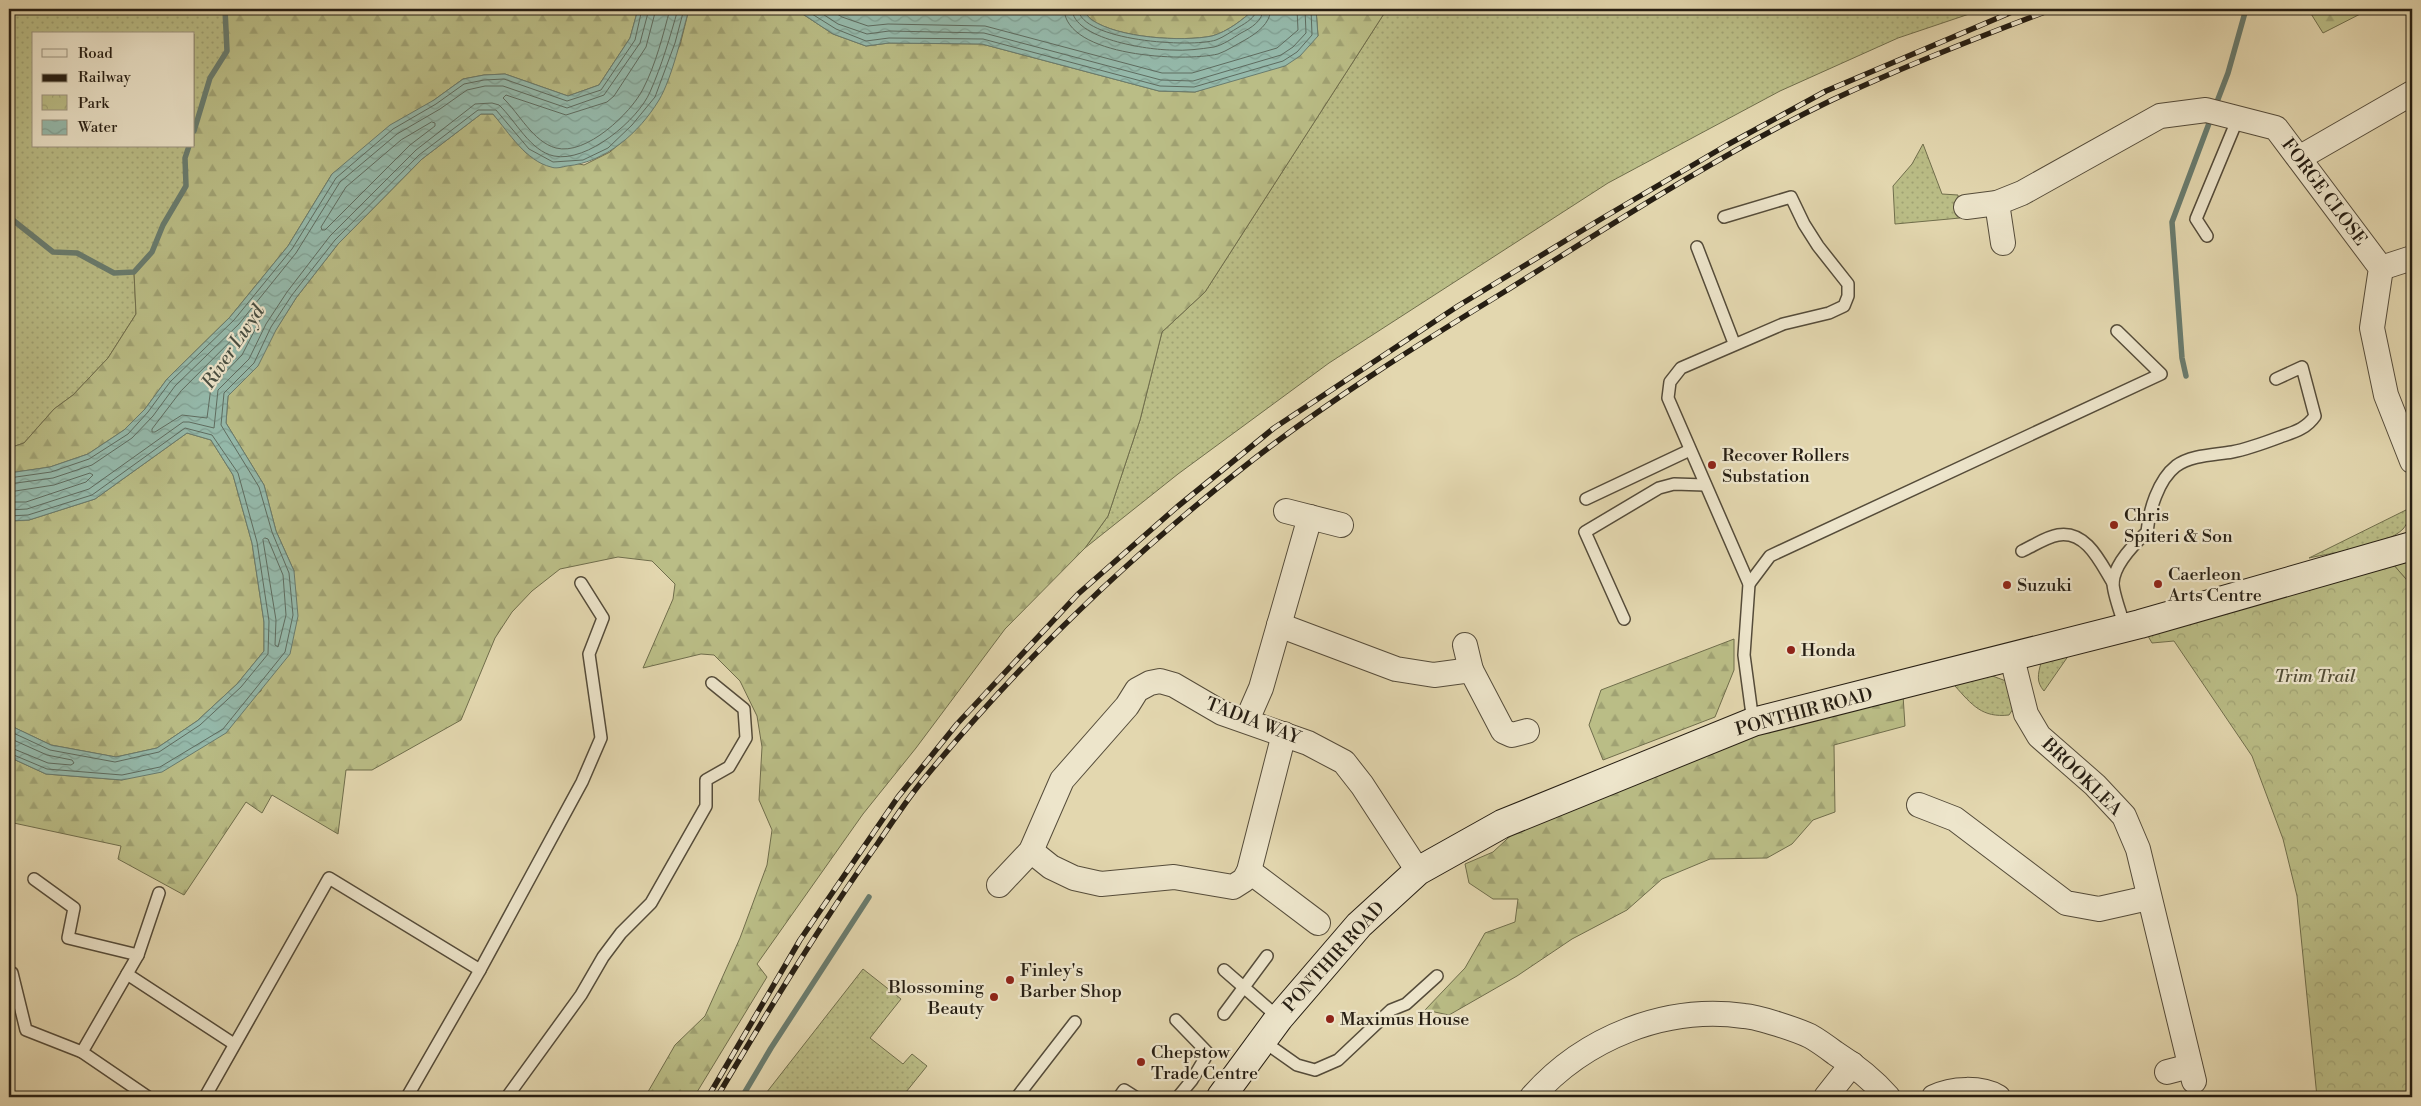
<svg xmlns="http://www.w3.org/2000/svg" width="2421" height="1106" viewBox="0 0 2421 1106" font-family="'Libre Bodoni',serif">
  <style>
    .grass { fill: url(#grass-dots); stroke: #706e4c }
    .forest { fill: url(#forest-firs); stroke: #706e4c }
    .park { fill: url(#park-crowns); stroke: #706e4c }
    .water { fill: url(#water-waves); stroke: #697c6f }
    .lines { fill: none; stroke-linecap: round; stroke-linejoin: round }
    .shore { stroke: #5e6c60; stroke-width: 1 }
    .stream { stroke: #697c6f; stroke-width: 5.5 }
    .service-casing { stroke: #554c3a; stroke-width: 14 }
    .minor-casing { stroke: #554c3a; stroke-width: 26 }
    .secondary-casing { stroke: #261e13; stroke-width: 30 }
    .service { stroke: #ede5cb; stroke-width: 11 }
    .minor { stroke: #ede5cb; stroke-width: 24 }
    .secondary { stroke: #ede5cb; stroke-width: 28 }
    .rail-casing { stroke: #261e13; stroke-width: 5.5 }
    .rail { stroke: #ede5cb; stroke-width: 4; stroke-dasharray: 11; stroke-linecap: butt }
    .poi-dot { fill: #8f2418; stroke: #ede5cb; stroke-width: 2 }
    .labels { text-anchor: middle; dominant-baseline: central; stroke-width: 4.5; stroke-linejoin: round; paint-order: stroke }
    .street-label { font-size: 18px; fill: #261e13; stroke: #ede5cb }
    .poi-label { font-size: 18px; fill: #261e13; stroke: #ede5cb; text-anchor: start }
    .park-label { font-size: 18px; font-style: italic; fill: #524e36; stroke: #ede5cb }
    .water-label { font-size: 19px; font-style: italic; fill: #474d41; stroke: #ede5cb }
  </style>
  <defs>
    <pattern id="grass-dots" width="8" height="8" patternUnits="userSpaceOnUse" patternTransform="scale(1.25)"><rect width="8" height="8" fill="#babd86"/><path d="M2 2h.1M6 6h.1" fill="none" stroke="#a0a273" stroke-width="1.8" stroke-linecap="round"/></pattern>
    <pattern id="forest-firs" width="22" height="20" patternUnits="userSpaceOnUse" patternTransform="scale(1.25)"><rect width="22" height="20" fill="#babd86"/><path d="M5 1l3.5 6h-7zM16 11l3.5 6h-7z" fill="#a0a273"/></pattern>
    <pattern id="park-crowns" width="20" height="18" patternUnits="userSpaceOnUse" patternTransform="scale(1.25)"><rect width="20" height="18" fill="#babd86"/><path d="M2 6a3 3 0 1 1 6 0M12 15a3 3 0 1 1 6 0" fill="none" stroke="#a0a273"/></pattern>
    <pattern id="water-waves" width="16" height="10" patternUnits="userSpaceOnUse" patternTransform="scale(1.25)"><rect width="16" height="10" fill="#95baac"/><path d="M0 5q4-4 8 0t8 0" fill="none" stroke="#809f93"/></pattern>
  </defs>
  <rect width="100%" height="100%" fill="#e3d7af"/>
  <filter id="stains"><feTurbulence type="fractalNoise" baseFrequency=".004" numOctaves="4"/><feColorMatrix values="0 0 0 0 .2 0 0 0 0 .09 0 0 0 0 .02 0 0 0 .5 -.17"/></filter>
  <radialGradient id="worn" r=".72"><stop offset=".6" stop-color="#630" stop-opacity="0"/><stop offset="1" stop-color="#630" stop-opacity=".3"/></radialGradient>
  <g class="grass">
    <polygon points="9,9 225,9 227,51 210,78 194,131 194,34 34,34 34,146 189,146 185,158 186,186 163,225 152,252 134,272 136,314 108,358 73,395 54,409 24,443 9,448"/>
    <polygon points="1387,9 1984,9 1898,38 1780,91 1608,183 1329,363 1178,474 1085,548 1108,516 1140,420 1162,332 1205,292"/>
    <polygon points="1923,144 1942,194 1958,195 1960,218 1895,224 1893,186 1912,164"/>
    <path d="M2412,507C2410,515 2408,523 2403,529C2385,547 2334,552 2309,558Z"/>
    <path d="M2071,652L2044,691C2036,682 2038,674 2041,663Z"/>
    <path d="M1987,674L2006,681L2015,706L2009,715C1982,718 1972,705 1955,686L1963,677Z"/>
    <polygon points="863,969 901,999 870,1038 903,1064 912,1054 927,1066 902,1097 763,1097"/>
  </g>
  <g class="forest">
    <polygon points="225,9 638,9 630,38 599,85 568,96 505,74 484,75 463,79 332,174 288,246 230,317 167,379 145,409 124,430 88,454 50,467 9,473 9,448 24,443 54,409 73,395 108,358 136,314 134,272 152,252 163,225 186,186 185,158 189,146 194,146 194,131 210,78 227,51"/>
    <polygon points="689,9 795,9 833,34 866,46 889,43 982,44 1159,91 1195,92 1222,83 1318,36 1316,9 1387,9 1205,292 1162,332 1140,420 1108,516 1085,548 1005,629 916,748 863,814 757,964 767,977 694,1097 645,1097 675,1045 705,1016 740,938 767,865 772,830 759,800 762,747 757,716 740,681 714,655 701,654 643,668 673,599 675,584 652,561 618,557 560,569 532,591 512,612 495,638 461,720 372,770 346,770 338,834 272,795 262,813 246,802 184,895 118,859 121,846 9,822 9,757 46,774 122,780 261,691 294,571 276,531 264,485 226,423 228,396 243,381 296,298 338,244 422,159 481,114 493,114 526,153 584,165 610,152 636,129 680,45"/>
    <path d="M1081,9H1254C1244,19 1227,32 1212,36C1182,42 1118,38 1092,20C1088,17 1085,12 1081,9Z"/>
    <polygon points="2308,9 2370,9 2323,33"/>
    <polygon points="187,433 211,440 233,475 252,543 264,622 264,651 237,684 197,721 157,748 116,757 51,745 9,725 9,521 29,520 95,499"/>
    <polygon points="2412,546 2412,586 2385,555"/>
    <polygon points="1734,639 1734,670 1715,717 1603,760 1589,725 1601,690"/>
    <polygon points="1903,695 1905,726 1834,745 1835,812 1813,820 1792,844 1767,858 1710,859 1662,879 1627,910 1572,939 1517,976 1449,1015 1425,1010 1465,968 1485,933 1515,922 1518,899 1493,899 1469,883 1465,864 1493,852 1519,828 1759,730"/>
  </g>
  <polygon class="park" points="2385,555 2412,586 2412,1097 2317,1097 2297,896 2283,839 2252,756 2174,641 2152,643 2141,624"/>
  <g class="water">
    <path d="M638,9H689C682,34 672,78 659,100C639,133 606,162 567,166C562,167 556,169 551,167C526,161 509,133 493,114H481L422,159L338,244L296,298L276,330L258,366L228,396L226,423L264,485L276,531L294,571L298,616L290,654L226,733L162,772L122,780L46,774L9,757V725L51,745L116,757L157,748L197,721L237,684L264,651V622L252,543L233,475L211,440L187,433L95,499L29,520L9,521V473L50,467L88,454L124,430L145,409L167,379L230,317L288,246L332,174L390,125L434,100L463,79L484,75L505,74L568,96L599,85L630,38Z"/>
    <path d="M795,9H1081C1085,12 1088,17 1092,20C1118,38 1182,42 1212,36C1227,32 1244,19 1254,9H1316L1318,36L1300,56L1285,66L1195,92L1159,91L982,44L889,43L866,46L833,34Z"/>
  </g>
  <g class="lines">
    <g class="shore">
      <path d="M656,9L646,47L614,96L607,102L566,115L506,95L503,98C519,113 533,142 556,148C586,156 631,113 643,89C656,64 663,35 670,9"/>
      <polyline points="804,9 836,29 866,41 889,38 983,39 1160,86 1194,87 1283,61 1297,52 1312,35 1311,9"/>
      <polyline points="815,9 838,24 867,34 889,31 984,33 1161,80 1193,81 1281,55 1293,47 1306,33 1305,9"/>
      <polyline points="829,9 842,17 868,26 888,24 985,26 1162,73 1192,73 1277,48 1298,30 1297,9"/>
      <path d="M1064,9C1066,57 1184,62 1218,54C1227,51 1237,44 1245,40C1257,33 1270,24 1271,9"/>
      <path d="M1072,9C1073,39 1148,50 1172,50C1185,51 1201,49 1214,47C1223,45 1233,38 1241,33C1251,28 1263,21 1263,9"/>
      <path d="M1078,9C1081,41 1191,48 1216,40C1224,37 1232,31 1239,27C1246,23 1256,17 1257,9"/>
      <polygon points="432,122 435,123 435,126 410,145 325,230 322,230 321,227 346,187 401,140"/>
      <polygon points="263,309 264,312 242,355 211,387 207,418 182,415 155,432 152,432 152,429 181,391"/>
      <polyline points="9,478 51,472 89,459 128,434 148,412 170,382 234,320 292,249 336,178 393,129 436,104 464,84 484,80 504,79 567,101 601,90 635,40 642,9"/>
      <polyline points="9,484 53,478 92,465 132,438 153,416 175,386 239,324 296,253 340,182 397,134 440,109 467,90 485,86 503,86 567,108 604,95 640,43 649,9"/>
      <polyline points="9,492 54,485 90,473 93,475 86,482 26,502 9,502"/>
      <path d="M9,510L27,509L89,489L183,422H189L214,428L218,390L249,359L266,324L287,292L330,236L416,150L475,104L492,103L499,105C516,121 530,151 554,156C587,163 638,120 650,92C662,65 670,37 678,9"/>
      <polyline points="9,516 28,515 92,495 185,428 212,435 238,473 257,542 269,621 268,654 241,687 200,725 159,752 115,762 50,750 9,731"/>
      <polygon points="265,538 268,539 283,575 286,615 278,647 275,645 276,620 263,540"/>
      <polyline points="9,738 47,755 72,760 74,763 71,765 48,763 9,747"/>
      <polyline points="9,753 47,769 122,775 160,767 223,729 285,652 293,615 289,573 272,532 259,487 221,425 224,393 254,363 271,327 292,295 335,240 419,155 478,110 496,110 529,149 553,162 583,160 608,148 632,125 655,97 675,43 684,9"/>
    </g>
    <g class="stream">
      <polyline points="2215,107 2228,73 2246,9"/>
      <polyline points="194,131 210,78 227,51 225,9"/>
      <polyline points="9,217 53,252 77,253 114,273 134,272 152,252 163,225 186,186 185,158 189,146"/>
      <polyline points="2186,376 2182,358 2172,222 2211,118"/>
      <polyline points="742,1097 771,1048 869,897"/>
    </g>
    <g class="service-casing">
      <g id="service">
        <polyline points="1724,217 1791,197 1804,224 1818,246 1848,284 1848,296 1844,306 1829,313 1783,324 1681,368 1670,382 1668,398 1749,584 1744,655 1753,722"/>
        <polyline points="2207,236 2196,219 2238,118"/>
        <polyline points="1697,247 1734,343"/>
        <polyline points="1586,499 1690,450"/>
        <path d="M2022,551C2033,546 2046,537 2058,535C2087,530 2101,564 2113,583"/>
        <polyline points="1749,584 1770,556 2161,374 2117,331"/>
        <polyline points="1624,619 1585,532 1659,488 1674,484 1705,485"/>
        <path d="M2125,628C2122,616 2113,594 2113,583C2114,564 2134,544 2147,532C2149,511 2158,480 2176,466C2191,455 2214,455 2232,452C2248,449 2264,443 2280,437C2294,432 2306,429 2315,416L2302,367L2276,379"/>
        <polyline points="34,879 74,908 68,938 138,955"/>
        <polyline points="480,970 582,782 601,738 589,654 603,618 581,583"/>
        <polyline points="1224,970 1279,1018"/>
        <polyline points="9,972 12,973 26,1030 82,1052"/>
        <polyline points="127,974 138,955 159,893"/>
        <polyline points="1224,1014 1267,956"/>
        <polyline points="1176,1020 1208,1053 1192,1080 1178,1097"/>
        <polyline points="1263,1041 1297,1065 1315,1070 1338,1060 1391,1010 1406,1004 1437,976"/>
        <polyline points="148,1097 82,1052 127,974 234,1044"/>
        <polyline points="205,1097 329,878 480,970 407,1097"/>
        <polyline points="507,1097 581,995 603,957 621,933 651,903 706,806 706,780 729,767 746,738 744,709 712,683"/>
        <polyline points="1017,1097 1075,1022"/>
        <polyline points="1119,1097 1124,1090 1135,1097"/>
      </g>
    </g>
    <g class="minor-casing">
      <g id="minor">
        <polyline points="2299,158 2412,93"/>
        <polyline points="1997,203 2003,243"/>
        <polyline points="1966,207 1997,203 2022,193 2160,116 2206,110 2276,128 2381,268 2372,328 2386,395 2412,461"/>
        <polyline points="2381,268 2412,258"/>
        <polyline points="1286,511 1341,525"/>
        <polyline points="1279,625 1396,669 1434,675 1471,670 1503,731 1512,735 1527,731"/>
        <polyline points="1465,645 1471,670"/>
        <polyline points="2012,658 2026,714 2039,736 2095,785 2124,816 2138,849 2194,1081"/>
        <polyline points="1247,720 1261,688 1310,517"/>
        <polyline points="1919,805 1955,819 2066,903 2099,909 2148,898"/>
        <polyline points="1031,851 1051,867 1074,878 1101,884 1174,877 1233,887 1244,880 1249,871 1284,734"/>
        <polyline points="1249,871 1318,923"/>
        <polyline points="999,885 1031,851 1062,780 1127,706 1137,690 1150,683 1160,681 1174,685 1222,713 1308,743 1344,762 1362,785 1418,871"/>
        <polyline points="2167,1072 2190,1066"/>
        <path d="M1532,1097C1584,1038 1665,1005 1744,1016C1759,1017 1797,1030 1810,1036C1819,1041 1827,1047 1835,1053C1854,1065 1873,1080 1888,1097"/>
        <polyline points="1826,1097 1852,1064"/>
        <path d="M1934,1097C1952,1088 1981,1087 1998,1097"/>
      </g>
    </g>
    <g class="secondary-casing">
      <polyline id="secondary" points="1221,1097 1279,1018 1359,925 1418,871 1502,824 1753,722 2140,624 2412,546"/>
    </g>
    <use href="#service" class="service"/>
    <use href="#minor" class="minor"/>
    <use href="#secondary" class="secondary"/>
    <g class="rail-casing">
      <g id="rail">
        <polyline points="708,1097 800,940 898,797 957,724 1078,594 1177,507 1274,428 1458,306 1601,219 1727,145 1826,91 2019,9"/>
        <path d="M717,1097C768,1011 820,925 878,843C891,824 904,804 919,785C1014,668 1122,563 1240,470C1323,404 1414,347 1504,292C1611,225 1718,155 1832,100C1905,66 1978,37 2053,9"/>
      </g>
    </g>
    <use href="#rail" class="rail"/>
  </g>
  <g class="poi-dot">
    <circle cx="1712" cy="465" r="5"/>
    <circle cx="2114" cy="525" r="5"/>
    <circle cx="2158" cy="584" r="5"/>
    <circle cx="2007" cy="585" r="5"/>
    <circle cx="1791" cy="650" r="5"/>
    <circle cx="1010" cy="980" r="5"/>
    <circle cx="994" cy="997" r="5"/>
    <circle cx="1330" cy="1019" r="5"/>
    <circle cx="1141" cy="1062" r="5"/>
  </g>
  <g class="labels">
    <g class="street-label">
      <text transform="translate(2324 192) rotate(53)">FORGE CLOSE</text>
      <text transform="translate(1804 712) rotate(-15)">PONTHIR ROAD</text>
      <text transform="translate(1253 721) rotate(21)">TADIA WAY</text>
      <text transform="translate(2082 777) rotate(44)">BROOKLEA</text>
      <text transform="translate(1334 957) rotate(-48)">PONTHIR ROAD</text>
    </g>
    <g class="poi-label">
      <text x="1722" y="455">Recover Rollers<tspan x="1722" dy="21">Substation</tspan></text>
      <text x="2124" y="515">Chris<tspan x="2124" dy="21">Spiteri &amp; Son</tspan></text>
      <text x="2168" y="574">Caerleon<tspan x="2168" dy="21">Arts Centre</tspan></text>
      <text x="2017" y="585">Suzuki</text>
      <text x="1801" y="650">Honda</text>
      <text x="1020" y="970">Finley's<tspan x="1020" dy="21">Barber Shop</tspan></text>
      <text x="984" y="987" text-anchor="end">Blossoming<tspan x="984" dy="21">Beauty</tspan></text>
      <text x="1340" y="1019">Maximus House</text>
      <text x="1151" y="1052">Chepstow<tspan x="1151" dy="21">Trade Centre</tspan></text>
    </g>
    <g class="park-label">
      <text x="2315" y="676">Trim Trail</text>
    </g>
    <g class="water-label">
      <text transform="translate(233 347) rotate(-56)">River Lwyd</text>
    </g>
  </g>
  <rect width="2421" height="1106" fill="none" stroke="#e3d7af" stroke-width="30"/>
  <rect x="10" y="10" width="2401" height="1086" fill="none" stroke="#261e13" stroke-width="2.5"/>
  <rect x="15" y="15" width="2391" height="1076" fill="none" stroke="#261e13"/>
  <rect x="32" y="32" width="162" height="115" fill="#ede5cb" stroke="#9d9581"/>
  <rect x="42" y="49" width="25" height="8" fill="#ede5cb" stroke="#9d9581"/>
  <text x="78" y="58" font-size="15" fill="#261e13">Road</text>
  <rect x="42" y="74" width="25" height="8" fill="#261e13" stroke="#9d9581"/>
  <text x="78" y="82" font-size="15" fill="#261e13">Railway</text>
  <rect x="42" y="95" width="25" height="15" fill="url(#park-crowns)" stroke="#9d9581"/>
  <text x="78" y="108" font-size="15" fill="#261e13">Park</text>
  <rect x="42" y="120" width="25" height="15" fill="url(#water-waves)" stroke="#9d9581"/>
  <text x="78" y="132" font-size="15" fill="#261e13">Water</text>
  <rect width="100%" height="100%" filter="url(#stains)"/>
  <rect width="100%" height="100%" fill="url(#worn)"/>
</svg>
